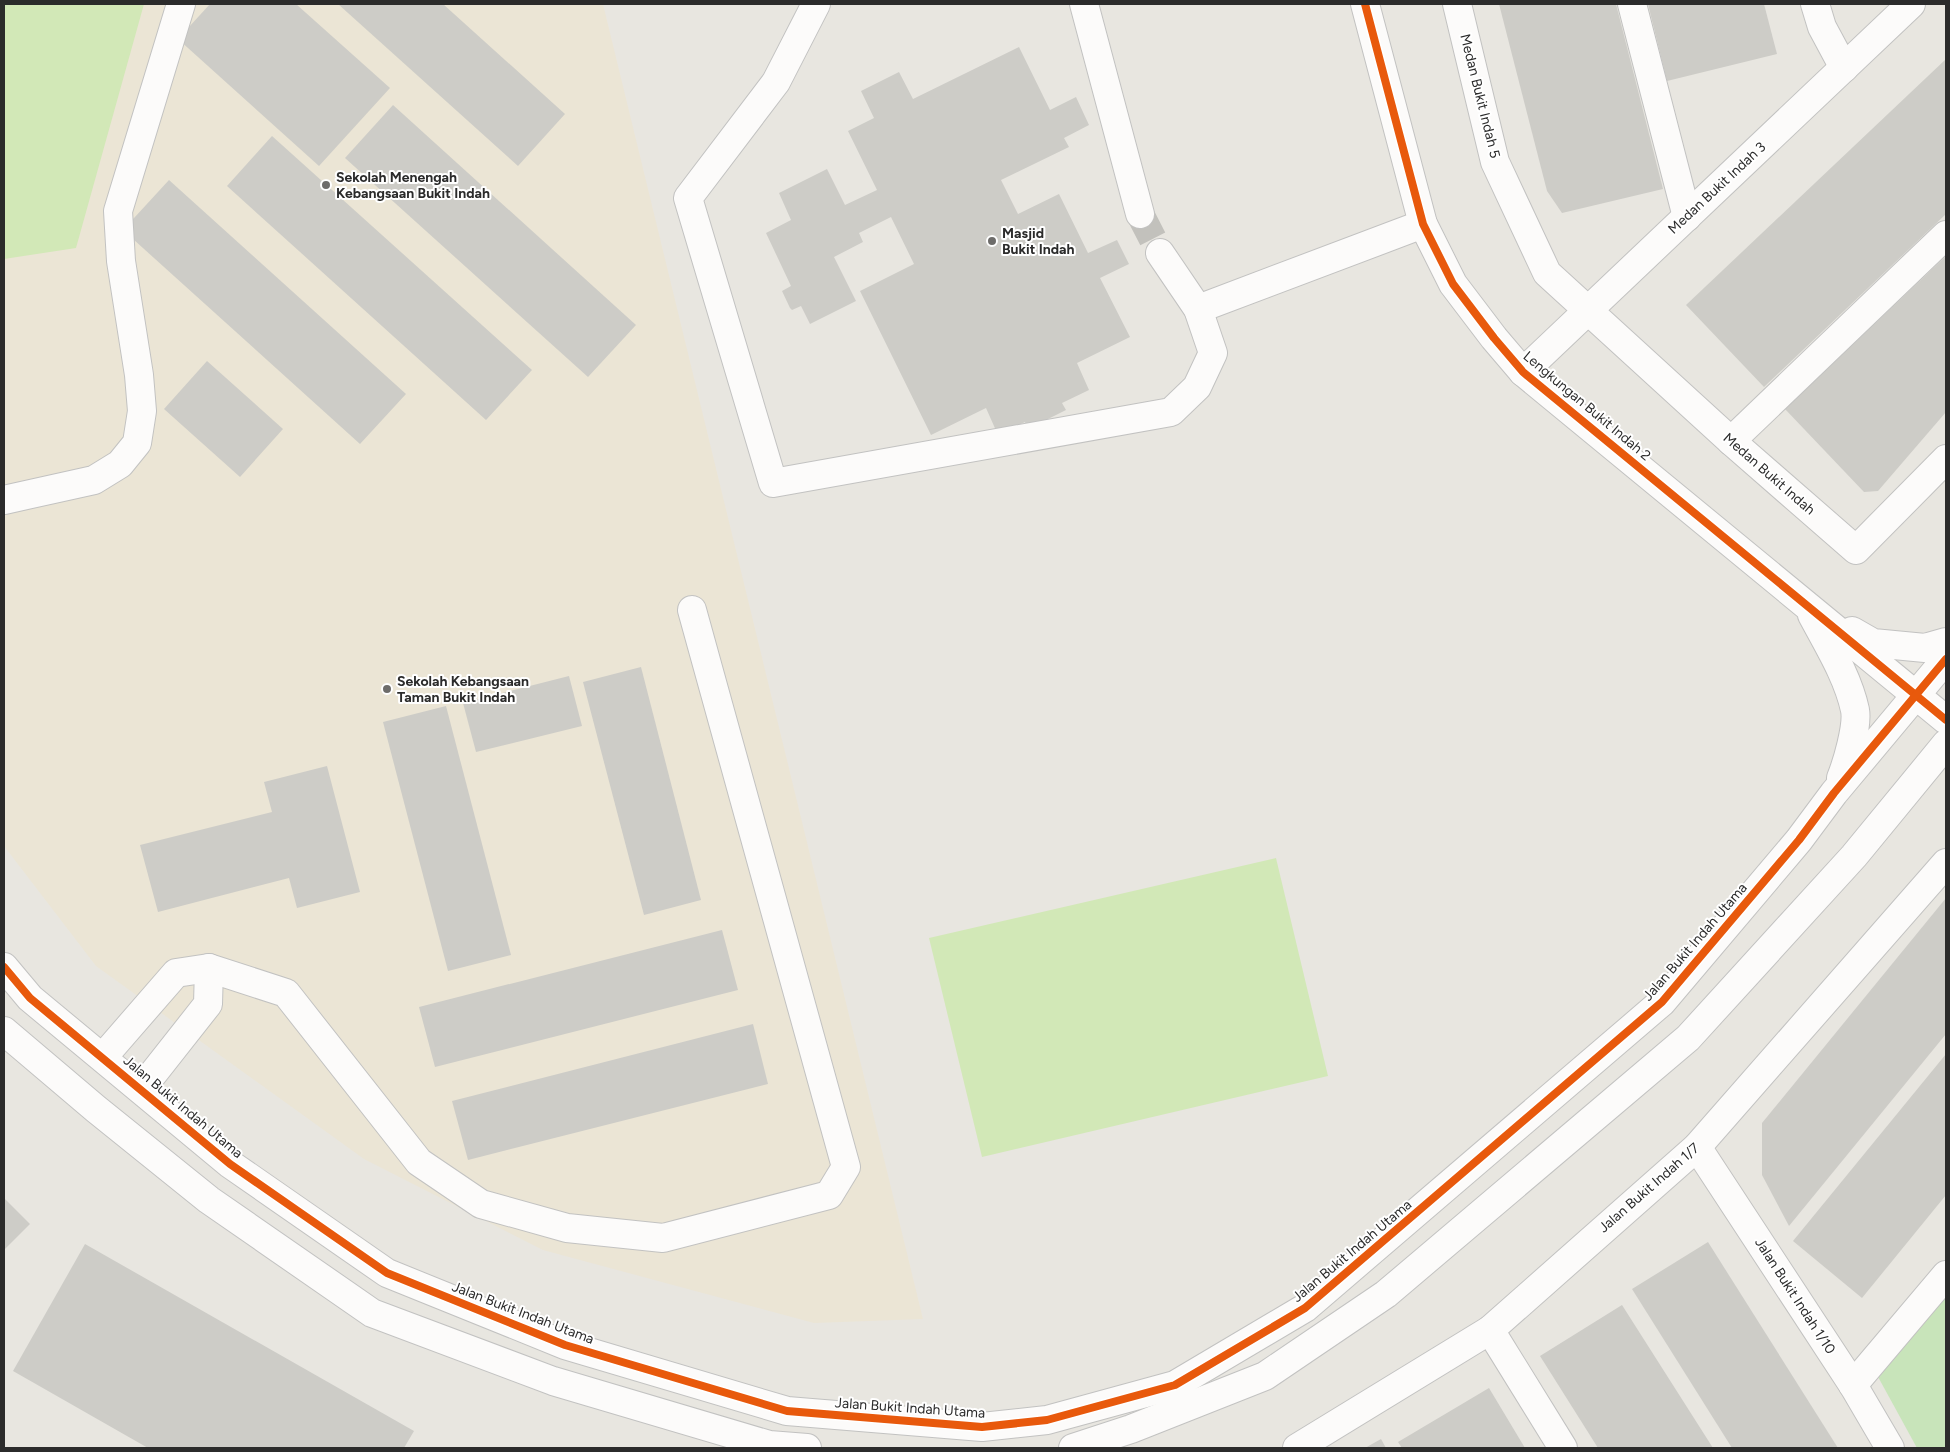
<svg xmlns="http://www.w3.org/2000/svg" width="1950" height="1452" viewBox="0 0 1950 1452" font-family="Figtree,sans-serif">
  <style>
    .education { fill: #ebe5d5 }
    .green { fill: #c8e4ba }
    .pitch { fill: #d2e8b7 }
    .building { fill: #cdccc7 }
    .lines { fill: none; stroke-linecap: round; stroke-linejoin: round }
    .minor-tunnel { stroke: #c2c1bc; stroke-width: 28; stroke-dasharray: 28 14; stroke-linecap: butt }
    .minor-casing { stroke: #c2c2c1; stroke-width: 30 }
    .minor { stroke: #fcfbfa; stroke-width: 28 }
    .cycleway-casing { stroke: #fff; stroke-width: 11 }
    .cycleway { stroke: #e8590c; stroke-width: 8 }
    .poi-dot { fill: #6d6c6a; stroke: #fff; stroke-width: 2 }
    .labels { text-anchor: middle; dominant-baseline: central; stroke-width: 4; stroke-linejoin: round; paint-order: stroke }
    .street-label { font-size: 14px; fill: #2b2b2b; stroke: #fff }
    .poi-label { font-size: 14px; font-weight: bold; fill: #2b2b2b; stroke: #fff; text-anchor: start }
  </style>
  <rect width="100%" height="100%" fill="#e8e6e0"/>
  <polygon class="education" points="4,4 603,4 923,1319 814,1323 543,1250 364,1159 96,966 4,846"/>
  <polygon class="green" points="1946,1295 1946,1448 1917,1448 1877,1375"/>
  <g class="pitch">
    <polygon points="4,4 144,4 76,248 4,259"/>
    <polygon points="1276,858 1328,1076 982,1157 929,938"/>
  </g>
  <g class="building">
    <polygon points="210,4 296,4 390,88 319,166 178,39"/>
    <polygon points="338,4 443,4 565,114 518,166"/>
    <polygon points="1499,4 1616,4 1663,189 1562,213 1547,191"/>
    <polygon points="1648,4 1764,4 1777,54 1667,81"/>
    <polygon points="1019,47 1050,110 1076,97 1089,125 1064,138 1069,147 1001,180 1018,214 1059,194 1088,253 1117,240 1129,264 1100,278 1130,337 1077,363 1089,390 1062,403 1066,410 1028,429 1025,422 998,435 986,408 931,435 860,291 914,264 891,217 859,233 863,242 834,257 856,301 810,324 801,306 792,310 790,308 782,291 791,286 766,233 791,220 779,193 827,169 845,205 877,190 848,131 874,118 861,91 899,72 913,99"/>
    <polygon points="1946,59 1946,214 1764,387 1686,305"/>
    <polygon points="393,105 636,325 588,377 345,158"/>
    <polygon points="272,136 532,370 486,420 227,186"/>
    <polygon points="169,180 406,394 360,444 123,230"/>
    <polygon points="1946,256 1946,412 1878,491 1864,492 1785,409"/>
    <polygon points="207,361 283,429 240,477 164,409"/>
    <polygon points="641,667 701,900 644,915 583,682"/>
    <polygon points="569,676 582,726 476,752 463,703"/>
    <polygon points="446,706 511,955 448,971 383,722"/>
    <polygon points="327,766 360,892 297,908 289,878 158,912 140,845 272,812 264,782"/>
    <polygon points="1946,898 1946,1034 1789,1226 1762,1175 1762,1123"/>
    <polygon points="722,930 738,990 435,1067 419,1007"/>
    <polygon points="753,1024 768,1084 468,1160 452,1101"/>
    <polygon points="1946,1054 1946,1195 1862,1298 1793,1241"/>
    <polygon points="4,1198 30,1224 4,1250"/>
    <polygon points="1708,1242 1838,1448 1732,1448 1632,1289"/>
    <polygon points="85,1244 414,1431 404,1448 148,1448 13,1371"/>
    <polygon points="1622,1305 1713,1448 1598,1448 1540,1356"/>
    <polygon points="1489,1388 1525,1448 1402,1448 1398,1442"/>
    <polygon points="1381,1439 1386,1448 1365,1448"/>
  </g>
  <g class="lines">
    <polyline class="minor-tunnel" points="1140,214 1160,253"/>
    <g class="minor-casing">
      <g id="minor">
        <polyline points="816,4 776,82 688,198 773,483 1171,412 1197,387 1213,353 1198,309 1160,253"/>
        <polyline points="1084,4 1140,214"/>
        <polyline points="1365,4 1423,224 1453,284 1494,338 1523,372 1946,720"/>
        <polyline points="1457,4 1495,162 1547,273 1731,441 1856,550 1946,459"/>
        <polyline points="1632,4 1687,217"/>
        <polyline points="1815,4 1822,27 1844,68"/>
        <polyline points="1198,309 1423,224"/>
        <polyline points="1523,372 1911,4"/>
        <polyline points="1731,441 1946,235"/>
        <polyline points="4,500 94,480 120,464 137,443 142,411 139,375 121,261 118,211 181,4"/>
        <path d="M1812,615C1828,645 1848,677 1855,710C1858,726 1847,763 1841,778"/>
        <polyline points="1852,631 1873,643 1925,648 1946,642"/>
        <polyline points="4,967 30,998 230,1164 387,1273 565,1345 787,1411 982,1427 1047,1420 1175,1385 1305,1308 1662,1002 1799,840 1834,793 1946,659"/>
        <polyline points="4,1031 96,1109 209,1200 372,1313 553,1381 769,1445 807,1448"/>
        <polyline points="103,1057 176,973 209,968 286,993 419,1162 481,1204 567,1228 663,1238 829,1195 846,1167 692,610"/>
        <polyline points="141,1089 208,1004 209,968"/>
        <polyline points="1697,1147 1853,1385 1890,1448"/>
        <polyline points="1490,1330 1563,1448"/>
        <polyline points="1853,1385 1946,1275"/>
        <polyline points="1073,1448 1131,1429 1265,1376 1386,1294 1688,1038 1854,856 1946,744"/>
        <polyline points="1297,1448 1490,1330 1697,1147 1946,863"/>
      </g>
    </g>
    <use href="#minor" class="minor"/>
    <g class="cycleway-casing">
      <g id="cycleway">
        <polyline points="1365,4 1423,224 1453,284 1494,338 1523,372 1946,720"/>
        <polyline points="4,967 30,998 230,1164 387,1273 565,1345 787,1411 982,1427 1047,1420 1175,1385 1305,1308 1662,1002 1799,840 1834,793 1946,659"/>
      </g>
    </g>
    <use href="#cycleway" class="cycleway"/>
  </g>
  <g class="poi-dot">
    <circle cx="326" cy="185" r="5"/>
    <circle cx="992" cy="241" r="5"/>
    <circle cx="387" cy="689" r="5"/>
  </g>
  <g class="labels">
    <g class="street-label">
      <text transform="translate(1480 96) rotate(76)">Medan Bukit Indah 5</text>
      <text transform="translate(1717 188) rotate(-43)">Medan Bukit Indah 3</text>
      <text transform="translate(1587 406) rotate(40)">Lengkungan Bukit Indah 2</text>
      <text transform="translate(1769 474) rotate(41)">Medan Bukit Indah</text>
      <text transform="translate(1695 942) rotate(-49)">Jalan Bukit Indah Utama</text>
      <text transform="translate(183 1107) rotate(40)">Jalan Bukit Indah Utama</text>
      <text transform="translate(1649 1188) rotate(-41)">Jalan Bukit Indah 1/7</text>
      <text transform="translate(1352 1251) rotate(-40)">Jalan Bukit Indah Utama</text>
      <text transform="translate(1795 1296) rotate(57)">Jalan Bukit Indah 1/10</text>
      <text transform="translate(523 1313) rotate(21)">Jalan Bukit Indah Utama</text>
      <text transform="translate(910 1408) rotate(4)">Jalan Bukit Indah Utama</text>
    </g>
    <g class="poi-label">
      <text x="336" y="177">Sekolah Menengah<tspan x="336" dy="16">Kebangsaan Bukit Indah</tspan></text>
      <text x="1002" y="233">Masjid<tspan x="1002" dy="16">Bukit Indah</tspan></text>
      <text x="397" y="681">Sekolah Kebangsaan<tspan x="397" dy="16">Taman Bukit Indah</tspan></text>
    </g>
  </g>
  <rect width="1950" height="1452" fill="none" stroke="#2b2b2b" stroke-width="10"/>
</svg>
